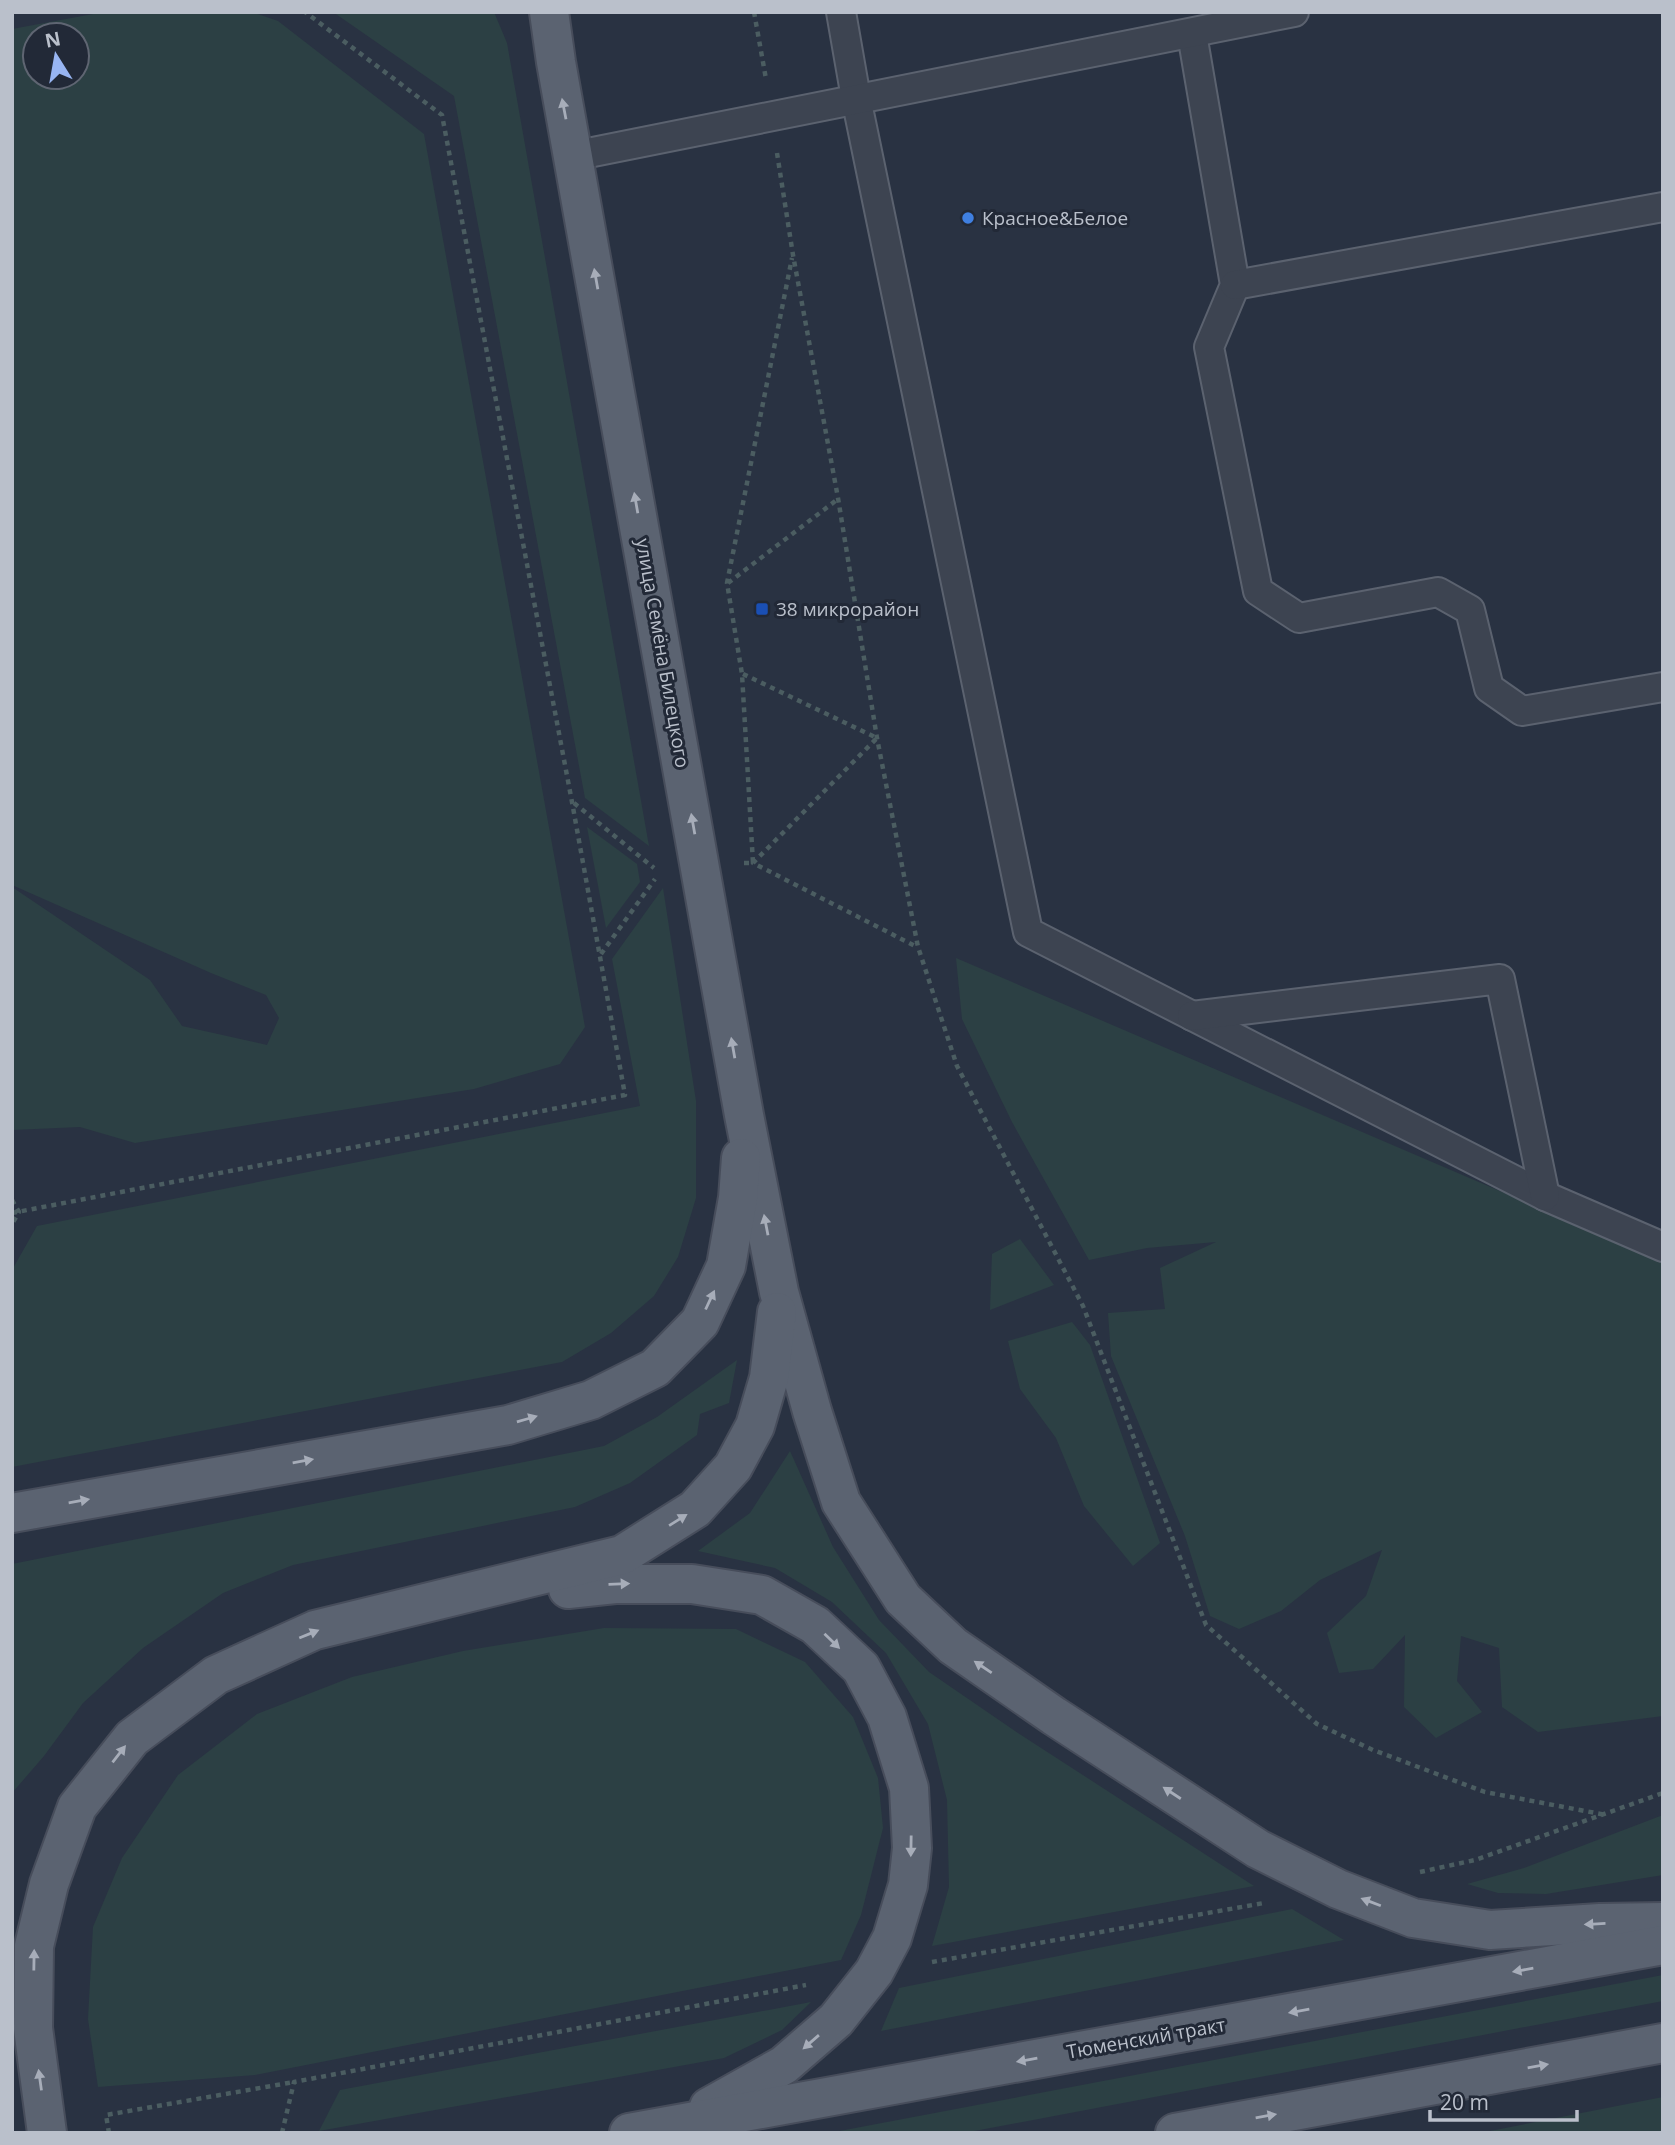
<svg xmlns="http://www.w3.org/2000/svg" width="1675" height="2145" viewBox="0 0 1675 2145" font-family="'Open Sans',sans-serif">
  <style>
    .green { fill: #2c4044; fill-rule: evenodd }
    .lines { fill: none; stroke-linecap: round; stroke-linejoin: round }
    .lane-casing { stroke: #5b626f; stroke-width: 32 }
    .primary-casing { stroke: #474d5b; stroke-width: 42 }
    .path { stroke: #4b5d61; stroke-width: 4.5; stroke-dasharray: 5 5; stroke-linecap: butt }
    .lane { stroke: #3d4451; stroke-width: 28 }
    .primary { stroke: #5b6371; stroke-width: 38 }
    .oneway { fill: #a7adb9 }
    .shop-dot { fill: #3f7fe0; stroke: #222937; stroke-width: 2.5 }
    .transit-dot { fill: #1a4fb4; stroke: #222937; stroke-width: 2.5 }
    .labels { text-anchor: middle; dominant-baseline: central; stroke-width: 6; stroke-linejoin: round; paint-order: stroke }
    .poi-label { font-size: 19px; fill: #bac0cb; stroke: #222937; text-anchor: start }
    .street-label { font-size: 19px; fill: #bac0cb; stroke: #222937 }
  </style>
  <rect width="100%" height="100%" fill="#293242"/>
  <g class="green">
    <path d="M104,12H252L278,21L424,134L585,1027L560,1064L474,1089L135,1143L80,1127L12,1130V887L150,980L182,1026L267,1045L279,1018L266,995L211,973L12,885V29ZM35,35H77V77H35Z"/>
    <polygon points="333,12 494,12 507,43 649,846 585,798 454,96"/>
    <polygon points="587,827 637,864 640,882 606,928"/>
    <polygon points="663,888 696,1101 696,1198 678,1257 654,1296 611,1333 562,1362 12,1467 12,1270 37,1226 640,1106 612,959"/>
    <polygon points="956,958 1663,1261 1663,1716 1538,1732 1502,1707 1499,1648 1461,1636 1457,1681 1482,1712 1436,1738 1404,1707 1405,1635 1373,1669 1339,1673 1327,1633 1366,1596 1382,1550 1320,1580 1281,1611 1239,1629 1210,1616 1185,1536 1111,1356 1108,1313 1165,1309 1160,1268 1216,1242 1147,1248 1089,1260 1012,1122 962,1019"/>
    <polygon points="1020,1239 1054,1285 990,1310 992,1254"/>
    <polygon points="1072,1322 1090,1345 1160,1543 1133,1566 1084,1506 1056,1438 1020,1389 1008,1341"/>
    <polygon points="737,1360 729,1403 700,1414 697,1435 630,1483 575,1507 293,1565 223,1593 143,1648 83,1703 44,1756 12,1793 12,1564 604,1446 657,1417"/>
    <polygon points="790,1451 833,1547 879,1620 929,1672 1015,1731 1254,1886 932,1946 949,1887 947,1800 928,1724 886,1653 832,1602 775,1568 698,1551 750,1513"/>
    <polygon points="604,1628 736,1629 805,1662 853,1717 878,1778 883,1828 861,1915 841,1960 255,2075 98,2087 88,2019 93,1927 122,1858 178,1775 257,1714 352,1677 463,1651"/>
    <polygon points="1663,1815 1663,1875 1546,1894 1498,1893 1467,1884 1524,1868"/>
    <polygon points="1292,1909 1344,1940 881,2031 899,1988"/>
    <polygon points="1663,1975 1663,2001 964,2133 829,2133"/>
    <polygon points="811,2002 782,2030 724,2058 319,2131 340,2090"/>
    <polygon points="1663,2097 1663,2133 1480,2133"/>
  </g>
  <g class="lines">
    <g class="lane-casing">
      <g id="lane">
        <polyline points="841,12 856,98 1028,932 1545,1196 1663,1247"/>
        <polyline points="1192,34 1235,285 1209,347 1258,591 1299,618 1438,592 1470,610 1489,688 1522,711 1663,687"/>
        <polyline points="573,156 1294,12"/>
        <polyline points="1235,285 1663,207"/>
        <polyline points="1192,1016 1500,979 1545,1196"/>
      </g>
    </g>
    <g class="primary-casing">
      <g id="primary">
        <polyline points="549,12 556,62 744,1115 779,1292 812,1411 841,1502 903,1599 953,1646 1054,1716 1258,1849 1338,1889 1413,1918 1490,1930 1600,1923 1663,1922"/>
        <polyline points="12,1513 508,1425 591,1400 655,1368 700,1322 726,1266 738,1198 741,1158"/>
        <polyline points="568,1589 615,1584 692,1584 762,1595 815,1625 861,1668 887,1717 909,1788 912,1848 908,1885 892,1938 874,1972 836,2020 784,2065 709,2107"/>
        <polyline points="47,2133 33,2028 34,1946 49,1884 77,1807 132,1738 216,1675 315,1630 622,1555 695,1509 733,1467 755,1426 769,1378 777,1312"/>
        <polyline points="629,2133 1663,1945"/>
        <polyline points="1175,2133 1663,2043"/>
      </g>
    </g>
    <g class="path">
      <polyline points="754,12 766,79"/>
      <polyline points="777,153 793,255 838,498 877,738 918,947 957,1066 1083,1306 1206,1625 1317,1724 1373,1750 1485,1792 1606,1815"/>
      <polyline points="728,583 838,499"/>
      <polyline points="743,674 877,738 753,863 917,947"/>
      <polyline points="574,803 654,868"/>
      <polyline points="744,863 753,863 742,674 727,583 792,258"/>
      <polyline points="601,954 655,879"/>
      <polyline points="12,1200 19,1212 12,1224"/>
      <polyline points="12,1213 625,1095 572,802 442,115 305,12"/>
      <polyline points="1420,1872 1475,1860 1663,1793"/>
      <polyline points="932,1962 1264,1903"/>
      <polyline points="109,2133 106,2115 294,2082"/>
      <polyline points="282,2133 294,2082 806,1985"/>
    </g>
    <use href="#lane" class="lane"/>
    <use href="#primary" class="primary"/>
  </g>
  <defs><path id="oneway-solid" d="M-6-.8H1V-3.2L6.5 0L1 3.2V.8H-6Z" transform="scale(1.75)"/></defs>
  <g class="oneway">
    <use href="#oneway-solid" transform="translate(564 109) rotate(-101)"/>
    <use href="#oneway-solid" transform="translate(596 279) rotate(-100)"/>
    <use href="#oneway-solid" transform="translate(636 503) rotate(-100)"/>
    <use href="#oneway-solid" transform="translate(693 824) rotate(-100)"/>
    <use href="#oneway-solid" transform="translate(733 1048) rotate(-100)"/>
    <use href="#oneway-solid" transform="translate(766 1225) rotate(-101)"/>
    <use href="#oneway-solid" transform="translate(710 1300) rotate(-65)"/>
    <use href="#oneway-solid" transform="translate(527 1419) rotate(-16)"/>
    <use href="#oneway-solid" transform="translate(303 1461) rotate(-10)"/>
    <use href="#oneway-solid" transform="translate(79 1501) rotate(-10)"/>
    <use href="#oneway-solid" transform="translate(678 1520) rotate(-32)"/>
    <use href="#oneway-solid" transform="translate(619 1584) rotate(-2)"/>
    <use href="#oneway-solid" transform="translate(309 1634) rotate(-22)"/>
    <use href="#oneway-solid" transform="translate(832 1641) rotate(44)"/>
    <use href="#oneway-solid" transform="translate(983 1667) rotate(-146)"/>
    <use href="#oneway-solid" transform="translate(119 1754) rotate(-52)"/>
    <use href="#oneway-solid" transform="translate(1172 1793) rotate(-147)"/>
    <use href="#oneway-solid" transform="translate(911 1846) rotate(91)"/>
    <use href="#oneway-solid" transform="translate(1371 1902) rotate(-159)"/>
    <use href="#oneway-solid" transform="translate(1595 1924) rotate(177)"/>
    <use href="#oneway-solid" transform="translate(34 1960) rotate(-89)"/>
    <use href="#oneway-solid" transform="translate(1523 1970) rotate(170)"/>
    <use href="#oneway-solid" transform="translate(1299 2011) rotate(170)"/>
    <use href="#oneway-solid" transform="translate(811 2042) rotate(139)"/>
    <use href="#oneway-solid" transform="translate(1027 2060) rotate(170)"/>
    <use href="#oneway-solid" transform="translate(1538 2066) rotate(-10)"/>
    <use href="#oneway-solid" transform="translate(40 2080) rotate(-98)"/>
    <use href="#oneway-solid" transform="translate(1266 2116) rotate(-10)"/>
  </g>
  <circle class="shop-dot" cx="968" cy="218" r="7"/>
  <rect class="transit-dot" x="755" y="602" width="14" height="14" rx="3.5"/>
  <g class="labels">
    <g class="poi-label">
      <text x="982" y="218">Красное&amp;Белое</text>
      <text x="776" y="609">38 микрорайон</text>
    </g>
    <g class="street-label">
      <text transform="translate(663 653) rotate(80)">улица Семёна Билецкого</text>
      <text transform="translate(1146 2038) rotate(-10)">Тюменский тракт</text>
    </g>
  </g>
  <rect width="1675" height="2145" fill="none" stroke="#bac0cb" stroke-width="28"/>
  <g transform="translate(56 56) rotate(349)"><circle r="33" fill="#222937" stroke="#5f6572" stroke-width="2"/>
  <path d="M0-5L12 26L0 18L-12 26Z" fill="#98b5f2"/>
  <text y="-10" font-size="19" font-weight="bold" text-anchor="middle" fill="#bac0cb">N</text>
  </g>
  <path d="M1430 2110v10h147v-10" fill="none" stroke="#bac0cb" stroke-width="3.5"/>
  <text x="1440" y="2110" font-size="21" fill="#bac0cb" stroke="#222937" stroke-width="5" paint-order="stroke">20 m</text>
</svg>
